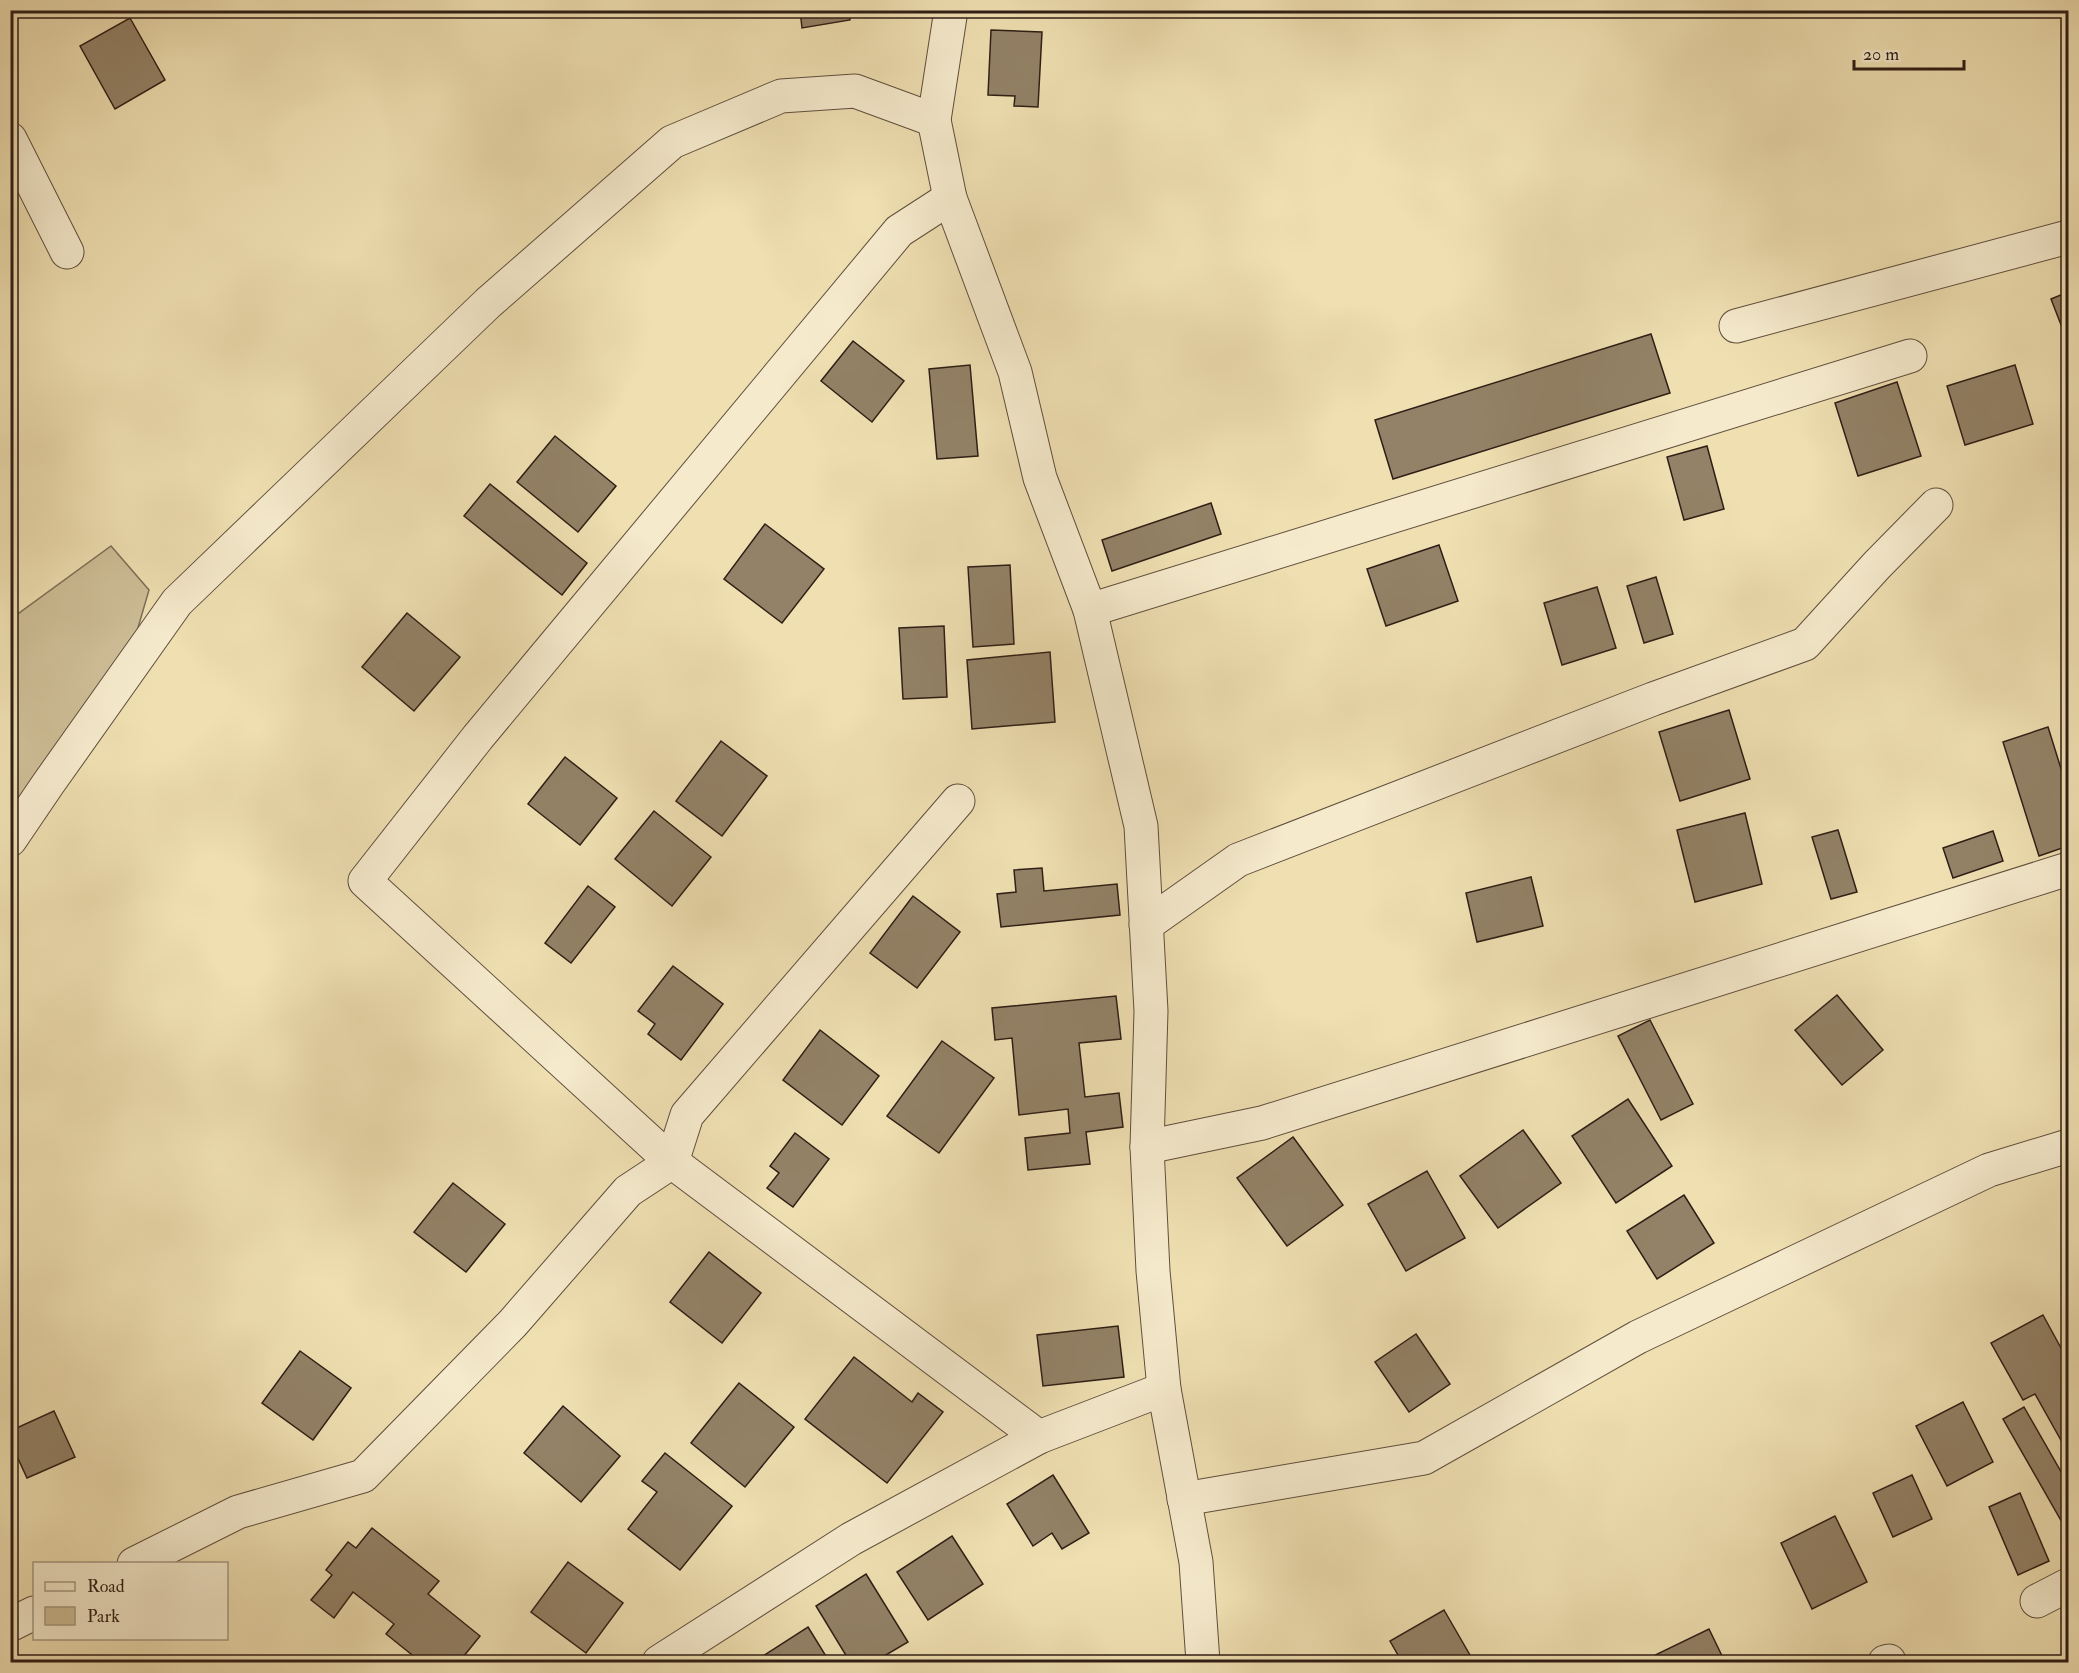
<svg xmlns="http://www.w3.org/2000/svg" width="2079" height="1673" viewBox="0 0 2079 1673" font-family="'IM FELL Double Pica',serif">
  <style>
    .green { fill: #cebe97; stroke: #7e6e56; stroke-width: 1.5 }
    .building { fill: #938267; stroke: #2f1e16; stroke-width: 1.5 }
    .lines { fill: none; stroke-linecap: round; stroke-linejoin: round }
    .minor-casing { stroke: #5f4e3d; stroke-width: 35 }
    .minor { stroke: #f5eacc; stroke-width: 33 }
  </style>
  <rect width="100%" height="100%" fill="#efdfb1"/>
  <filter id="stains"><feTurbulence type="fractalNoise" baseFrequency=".00333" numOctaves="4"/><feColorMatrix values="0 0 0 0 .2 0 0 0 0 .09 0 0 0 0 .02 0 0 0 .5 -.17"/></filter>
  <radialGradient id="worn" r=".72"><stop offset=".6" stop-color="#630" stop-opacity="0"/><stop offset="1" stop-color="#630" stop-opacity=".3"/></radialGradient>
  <polygon class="green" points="111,546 149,590 133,645 11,819 11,619"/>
  <g class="building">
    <polygon points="800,10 849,10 850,20 802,28"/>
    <polygon points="130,18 165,80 115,109 80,46"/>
    <polygon points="991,30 1042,32 1038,107 1014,106 1015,96 988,95"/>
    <polygon points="2068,292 2068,343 2051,299"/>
    <polygon points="1651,334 1670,393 1393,479 1375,420"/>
    <polygon points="853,341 904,381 872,422 821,381"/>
    <polygon points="970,365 978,456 937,459 929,369"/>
    <polygon points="2015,365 2033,424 1965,445 1947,386"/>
    <polygon points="1897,382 1921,456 1858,476 1835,403"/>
    <polygon points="555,436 616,486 578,532 517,482"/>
    <polygon points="1707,446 1724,509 1684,520 1667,457"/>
    <polygon points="490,484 587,563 562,595 464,516"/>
    <polygon points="1211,503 1221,534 1112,571 1102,540"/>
    <polygon points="765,524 824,569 782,623 724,579"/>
    <polygon points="1439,545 1458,601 1386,626 1367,569"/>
    <polygon points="1010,565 1014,644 973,647 968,567"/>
    <polygon points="1656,577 1673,634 1644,643 1627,586"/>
    <polygon points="1597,587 1616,648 1562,665 1544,603"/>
    <polygon points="407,613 460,657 414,711 362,667"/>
    <polygon points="944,626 947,697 903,699 899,628"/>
    <polygon points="1050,652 1055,722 972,729 967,660"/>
    <polygon points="1729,710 1750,779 1680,801 1659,732"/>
    <polygon points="2048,727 2068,791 2068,846 2039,856 2003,742"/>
    <polygon points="721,741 767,776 722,836 676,801"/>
    <polygon points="565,757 617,798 580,845 528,804"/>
    <polygon points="654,811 711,857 672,906 615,859"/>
    <polygon points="1745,813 1762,884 1695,902 1677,830"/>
    <polygon points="1838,830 1857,892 1831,899 1812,837"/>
    <polygon points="1993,831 2003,861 1953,878 1943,848"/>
    <polygon points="1042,868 1044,891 1117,884 1120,915 1001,927 997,894 1016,892 1014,870"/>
    <polygon points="1531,877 1543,926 1477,942 1466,893"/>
    <polygon points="588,886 615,907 571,963 545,943"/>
    <polygon points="913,896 960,932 917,988 870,953"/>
    <polygon points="673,966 723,1004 681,1060 648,1034 655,1024 638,1011"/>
    <polygon points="1837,995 1883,1050 1842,1085 1795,1030"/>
    <polygon points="1116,996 1121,1039 1079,1043 1085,1097 1119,1093 1123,1127 1086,1132 1090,1164 1028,1170 1025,1138 1070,1133 1068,1109 1019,1115 1012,1038 995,1040 992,1008"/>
    <polygon points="1650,1020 1693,1104 1661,1120 1618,1036"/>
    <polygon points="820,1030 879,1076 842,1125 783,1080"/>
    <polygon points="942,1041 994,1078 939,1153 887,1116"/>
    <polygon points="1628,1099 1672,1166 1616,1203 1572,1136"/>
    <polygon points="1523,1130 1561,1183 1498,1228 1460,1176"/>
    <polygon points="795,1133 829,1159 793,1207 767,1188 779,1173 770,1166"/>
    <polygon points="1293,1137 1343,1205 1287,1246 1237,1178"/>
    <polygon points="1427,1171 1465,1238 1406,1271 1368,1204"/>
    <polygon points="453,1183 505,1224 466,1272 414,1232"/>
    <polygon points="1684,1195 1714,1243 1657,1279 1627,1231"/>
    <polygon points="709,1252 761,1293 722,1343 670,1302"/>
    <polygon points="2043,1315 2068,1361 2068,1439 2062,1442 2035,1394 2023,1400 1991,1343"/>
    <polygon points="1118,1326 1124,1377 1043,1386 1037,1335"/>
    <polygon points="1416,1334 1450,1384 1409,1412 1375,1362"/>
    <polygon points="300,1351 351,1388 313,1440 262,1403"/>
    <polygon points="854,1357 912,1402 918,1393 943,1412 887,1483 805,1419"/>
    <polygon points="739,1383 794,1427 745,1487 691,1443"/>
    <polygon points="1963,1402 1993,1462 1947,1486 1916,1426"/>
    <polygon points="563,1406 620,1456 581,1502 524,1453"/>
    <polygon points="2024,1407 2068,1484 2068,1521 2063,1524 2003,1419"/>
    <polygon points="54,1411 75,1457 27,1478 10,1441 10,1431"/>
    <polygon points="665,1453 732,1506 680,1570 628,1529 657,1492 642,1481"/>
    <polygon points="1053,1475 1089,1533 1062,1549 1052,1533 1033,1546 1007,1504"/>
    <polygon points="1912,1475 1932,1519 1893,1537 1873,1493"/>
    <polygon points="2020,1493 2049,1561 2018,1575 1989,1507"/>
    <polygon points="1835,1516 1867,1582 1812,1609 1781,1543"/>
    <polygon points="372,1528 439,1581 428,1594 480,1636 459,1662 421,1662 386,1634 394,1624 353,1592 334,1618 311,1600 332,1575 326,1570 348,1542 356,1548"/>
    <polygon points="952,1536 983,1584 928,1620 897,1572"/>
    <polygon points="568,1562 623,1603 586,1653 531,1612"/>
    <polygon points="866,1574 908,1642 874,1662 850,1662 816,1606"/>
    <polygon points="1444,1610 1474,1662 1402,1662 1390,1641"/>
    <polygon points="808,1627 829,1661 826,1662 763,1662 760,1658"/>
    <polygon points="1709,1629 1725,1662 1653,1662 1651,1657"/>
  </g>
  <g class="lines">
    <g class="minor-casing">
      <g id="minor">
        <polyline points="951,10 934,120 950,198 1015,372 1040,478 1090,610 1141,826 1151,1011 1147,1147 1153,1271 1164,1389 1196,1562 1203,1662"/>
        <polyline points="10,139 67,252"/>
        <polyline points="1736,326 2068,237"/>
        <polyline points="1090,610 1910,356"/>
        <polyline points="958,801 687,1115 672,1162 1039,1437"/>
        <polyline points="10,840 48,784 177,602 488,303 672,142 781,96 855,91 934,120"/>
        <polyline points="1146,925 1238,860 1653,699 1805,644 1877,565 1936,505"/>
        <polyline points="1147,1147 1262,1123 2068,869"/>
        <polyline points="1184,1499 1424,1458 1638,1337 1989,1170 2068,1146"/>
        <polyline points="134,1564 238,1512 363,1476 513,1323 628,1191 672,1162 365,881 478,737 899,231 950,198"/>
        <polyline points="2037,1601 2068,1585"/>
        <polyline points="10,1625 34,1613"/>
        <polyline points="659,1662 851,1539 1039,1437 1164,1389"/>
        <polyline points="1885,1662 1889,1661"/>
      </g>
    </g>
    <use href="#minor" class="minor"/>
  </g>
  <rect width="2079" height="1673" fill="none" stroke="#efdfb1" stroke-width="36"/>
  <rect x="12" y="12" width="2055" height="1649" fill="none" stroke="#2f1e16" stroke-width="3"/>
  <rect x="18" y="18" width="2043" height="1637" fill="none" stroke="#2f1e16" stroke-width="1.5"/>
  <rect x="33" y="1562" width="195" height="78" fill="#f5eacc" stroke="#a69883" stroke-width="1.5"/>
  <rect x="45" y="1582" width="30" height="9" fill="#f5eacc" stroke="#a69883" stroke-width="1.5"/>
  <text x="87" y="1592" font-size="18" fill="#2f1e16">Road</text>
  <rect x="45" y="1607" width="30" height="18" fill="#cebe97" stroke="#a69883" stroke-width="1.5"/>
  <text x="87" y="1622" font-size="18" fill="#2f1e16">Park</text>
  <path d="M1854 60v9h110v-9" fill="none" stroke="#2f1e16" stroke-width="3"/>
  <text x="1863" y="60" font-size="18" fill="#2f1e16" stroke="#f5eacc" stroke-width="4.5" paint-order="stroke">20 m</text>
  <rect width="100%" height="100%" filter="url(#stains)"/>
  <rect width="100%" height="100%" fill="url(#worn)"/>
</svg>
